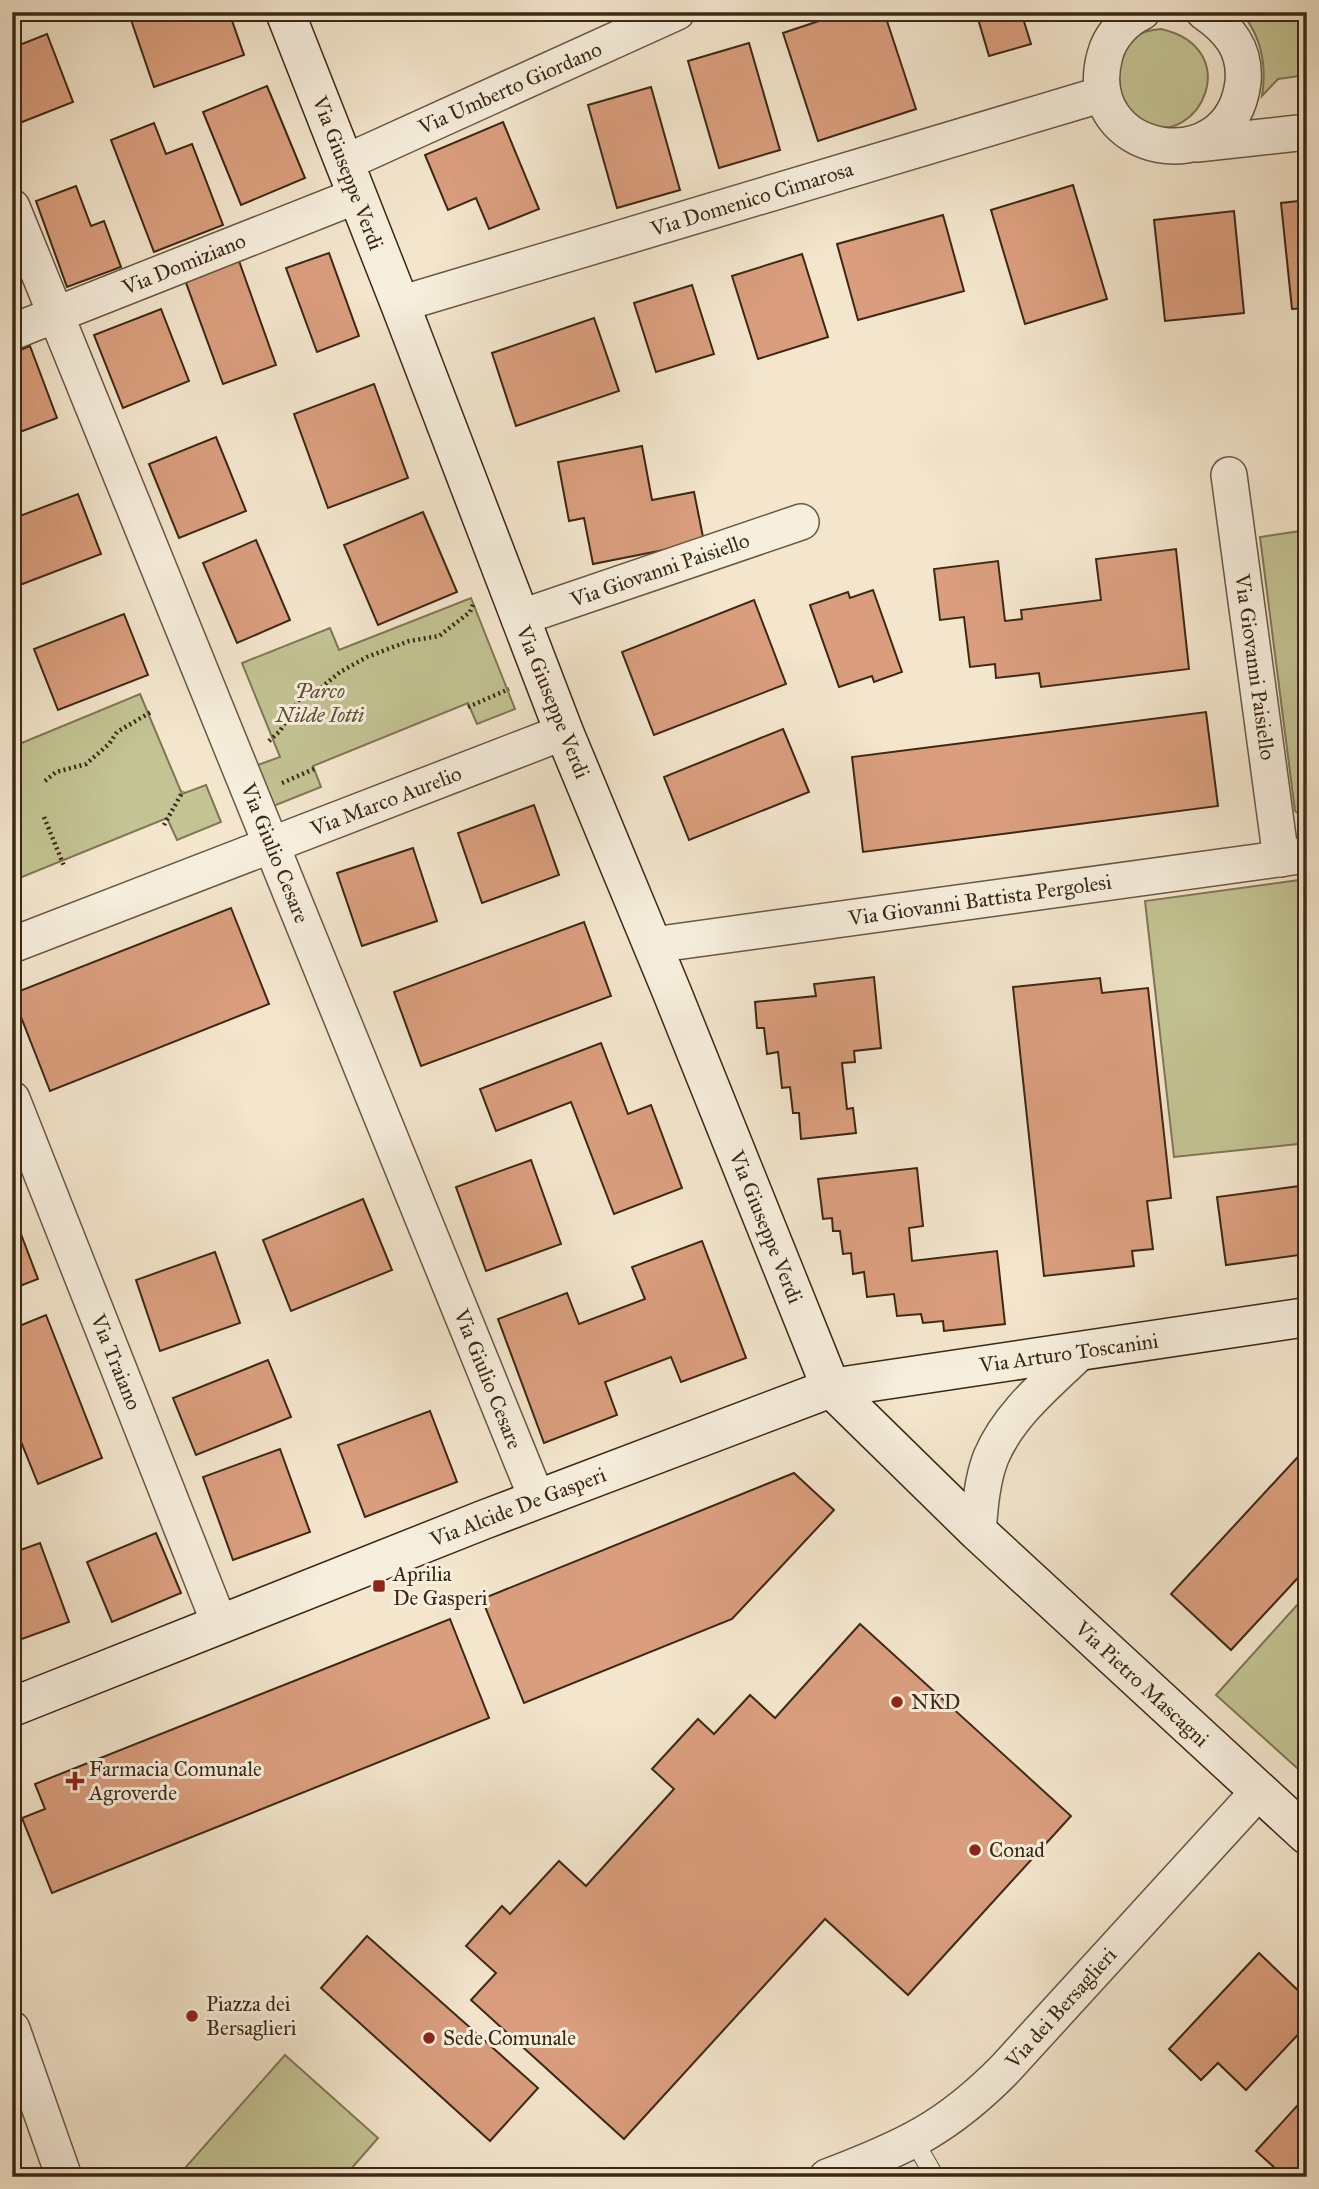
<svg xmlns="http://www.w3.org/2000/svg" width="1319" height="2189" viewBox="0 0 1319 2189" font-family="'IM FELL Great Primer',serif">
  <style>
    .green { fill: #c3c393; stroke: #807654; stroke-width: 2 }
    .building { fill: #da9e7e; stroke: #3c2814; stroke-width: 2 }
    .lines { fill: none; stroke-linecap: round; stroke-linejoin: round }
    .lane-casing { stroke: #6a5842; stroke-width: 20 }
    .street-casing { stroke: #6a5842; stroke-width: 38 }
    .secondary-casing { stroke: #3c2814; stroke-width: 41 }
    .path { stroke: #3c2814; stroke-width: 4.5; stroke-dasharray: 2 3.5; stroke-linecap: butt }
    .lane { stroke: #f7efde; stroke-width: 18 }
    .street { stroke: #f7efde; stroke-width: 35 }
    .secondary { stroke: #f7efde; stroke-width: 38 }
    .poi-dot { fill: #8f2418; stroke: #f7efde; stroke-width: 2.5 }
    .labels { text-anchor: middle; dominant-baseline: central; stroke-width: 6; stroke-linejoin: round; paint-order: stroke }
    .street-label { font-size: 21px; fill: #3c2814; stroke: #f7efde }
    .park-label { font-size: 21px; font-style: italic; fill: #5e4f34; stroke: #f7efde }
    .poi-label { font-size: 21px; fill: #3c2814; stroke: #f7efde; text-anchor: start }
  </style>
  <rect width="100%" height="100%" fill="#f3e6cd"/>
  <filter id="stains"><feTurbulence type="fractalNoise" baseFrequency=".00286" numOctaves="4"/><feColorMatrix values="0 0 0 0 .2 0 0 0 0 .09 0 0 0 0 .02 0 0 0 .5 -.17"/></filter>
  <radialGradient id="worn" r=".72"><stop offset=".6" stop-color="#630" stop-opacity="0"/><stop offset="1" stop-color="#630" stop-opacity=".3"/></radialGradient>
  <g class="green">
    <path d="M1241,12L1264,15L1270,12H1307V75L1278,79L1262,96C1267,65 1262,37 1241,12Z"/>
    <path d="M1161,29C1245,48 1201,147 1144,125C1136,122 1128,114 1122,109L1115,57C1130,39 1136,31 1161,29Z"/>
    <polygon points="1307,530 1307,821 1295,811 1260,537"/>
    <polygon points="471,598 515,709 477,724 468,703 313,766 321,787 271,807 255,766 280,757 242,663 330,628 339,650"/>
    <polygon points="140,694 182,794 206,785 221,822 177,840 167,818 12,881 12,747"/>
    <polygon points="1307,879 1307,1143 1174,1157 1145,901"/>
    <polygon points="1307,1594 1307,1777 1216,1695"/>
    <polygon points="285,2055 378,2138 344,2177 177,2177"/>
  </g>
  <g class="building">
    <polygon points="133,12 229,12 244,55 154,87 129,14"/>
    <polygon points="820,12 884,12 916,109 818,141 783,33 822,20"/>
    <polygon points="976,12 1021,12 1031,44 989,56"/>
    <polygon points="47,34 73,102 12,126 12,48"/>
    <polygon points="749,43 780,150 719,168 688,61"/>
    <polygon points="267,86 305,178 241,205 203,112"/>
    <polygon points="651,87 680,190 617,208 588,105"/>
    <polygon points="503,122 539,209 489,229 476,198 448,210 425,155"/>
    <polygon points="154,123 166,154 192,144 223,225 154,252 111,140"/>
    <polygon points="1073,185 1107,299 1025,324 991,210"/>
    <polygon points="76,186 91,226 104,221 121,267 67,287 36,201"/>
    <polygon points="1307,200 1307,308 1292,309 1281,203"/>
    <polygon points="1234,211 1244,313 1165,321 1154,220"/>
    <polygon points="943,215 964,291 858,320 837,244"/>
    <polygon points="329,253 359,336 317,352 286,268"/>
    <polygon points="802,254 828,337 758,359 732,276"/>
    <polygon points="239,261 276,365 223,384 185,280"/>
    <polygon points="692,285 714,354 656,372 634,303"/>
    <polygon points="161,309 189,381 123,408 94,335"/>
    <polygon points="594,318 619,391 516,426 492,353"/>
    <polygon points="30,346 57,418 12,435 12,353"/>
    <polygon points="374,384 408,478 328,508 294,414"/>
    <polygon points="216,437 246,511 179,538 149,464"/>
    <polygon points="642,446 652,500 694,492 704,542 593,564 584,518 569,521 558,462"/>
    <polygon points="78,494 101,554 12,588 12,519"/>
    <polygon points="423,512 457,592 378,625 344,545"/>
    <polygon points="256,540 290,620 237,643 203,563"/>
    <polygon points="1176,549 1189,669 1041,687 1039,673 996,678 995,664 970,667 964,617 940,620 934,569 998,561 1005,621 1022,619 1021,610 1101,600 1096,559"/>
    <polygon points="873,590 902,672 874,682 872,676 839,687 810,605 848,592 850,598"/>
    <polygon points="754,600 786,684 654,735 622,652"/>
    <polygon points="124,614 148,675 58,710 34,649"/>
    <polygon points="1206,712 1218,806 863,852 852,757"/>
    <polygon points="783,729 809,792 689,840 664,777"/>
    <polygon points="534,805 559,875 482,903 458,833"/>
    <polygon points="413,848 437,921 362,946 337,873"/>
    <polygon points="231,908 269,1004 50,1091 12,994"/>
    <polygon points="584,922 611,996 421,1066 394,992"/>
    <polygon points="874,977 881,1048 854,1051 855,1062 842,1063 847,1109 853,1108 856,1133 801,1139 799,1113 793,1113 790,1087 782,1088 778,1052 767,1054 764,1028 757,1028 755,1002 816,996 814,984"/>
    <polygon points="1100,978 1102,993 1148,988 1171,1198 1147,1201 1153,1249 1132,1251 1134,1266 1044,1276 1013,987"/>
    <polygon points="601,1043 628,1114 651,1105 682,1188 614,1214 571,1102 496,1131 480,1089"/>
    <polygon points="531,1160 561,1244 486,1271 456,1187"/>
    <polygon points="917,1168 923,1226 909,1228 912,1261 997,1251 1005,1324 944,1331 943,1321 923,1323 921,1314 897,1316 894,1294 867,1297 864,1272 853,1274 851,1253 843,1254 840,1231 833,1231 832,1218 823,1219 818,1179"/>
    <polygon points="1307,1185 1307,1254 1226,1265 1217,1197"/>
    <polygon points="363,1199 392,1270 291,1311 263,1240"/>
    <polygon points="16,1221 38,1279 12,1289 12,1222"/>
    <polygon points="702,1241 746,1358 681,1382 671,1357 605,1382 617,1415 544,1443 498,1319 567,1293 579,1324 645,1299 632,1267"/>
    <polygon points="215,1252 240,1323 160,1351 136,1280"/>
    <polygon points="46,1315 102,1458 38,1484 12,1419 12,1329"/>
    <polygon points="268,1360 291,1417 196,1455 173,1398"/>
    <polygon points="430,1411 457,1482 365,1517 338,1445"/>
    <polygon points="1307,1447 1307,1568 1231,1650 1171,1594"/>
    <polygon points="280,1449 310,1532 233,1560 203,1477"/>
    <polygon points="794,1473 834,1510 732,1619 524,1703 482,1599"/>
    <polygon points="156,1533 181,1593 112,1622 87,1562"/>
    <polygon points="40,1543 69,1622 19,1640 12,1623 12,1553"/>
    <polygon points="450,1619 489,1718 52,1893 22,1818 45,1809 35,1784"/>
    <polygon points="860,1624 1071,1816 908,1995 825,1919 624,2139 471,2000 496,1973 466,1946 502,1906 510,1914 559,1861 586,1886 674,1789 652,1769 698,1719 714,1734 750,1695 775,1718"/>
    <polygon points="367,1936 538,2088 490,2141 321,1988"/>
    <polygon points="1259,1953 1307,1999 1307,2025 1246,2090 1218,2063 1201,2080 1169,2049"/>
    <polygon points="1307,2095 1307,2177 1285,2177 1256,2151"/>
  </g>
  <g class="lines">
    <g class="lane-casing">
      <polyline id="lane" points="914,2141 935,2177"/>
    </g>
    <g class="street-casing">
      <g id="street">
        <path d="M1142,12C1125,20 1110,36 1105,55C1077,156 1231,184 1243,82C1246,49 1229,29 1204,12"/>
        <polyline points="1197,144 1307,132"/>
        <polyline points="344,163 677,12"/>
        <polyline points="12,207 537,1499"/>
        <polyline points="400,304 1103,94"/>
        <polyline points="12,332 356,196"/>
        <polyline points="1229,475 1281,859"/>
        <polyline points="519,618 801,522"/>
        <polyline points="12,945 564,732"/>
        <polyline points="653,945 1307,855"/>
        <polyline points="12,1099 220,1625"/>
        <path d="M978,1532C980,1507 982,1480 991,1457C1009,1414 1048,1383 1080,1352"/>
        <polyline points="12,2029 64,2177"/>
        <path d="M827,2177C904,2148 947,2128 1005,2069L1259,1791"/>
      </g>
    </g>
    <g class="secondary-casing">
      <g id="secondary">
        <polyline points="285,12 400,304 564,732 671,990 831,1388 978,1532 1307,1835"/>
        <polyline points="12,1707 483,1520 831,1388 1307,1317"/>
      </g>
    </g>
    <g class="path">
      <polyline points="468,707 509,689"/>
      <polyline points="269,741 280,731 300,698 312,690 322,687 340,672 367,657 409,641 439,636 470,612 474,602"/>
      <polyline points="45,781 56,772 86,764 109,744 117,732 151,712"/>
      <polyline points="282,783 316,768"/>
      <polyline points="44,817 64,866"/>
      <polyline points="164,825 183,791"/>
    </g>
    <use href="#lane" class="lane"/>
    <use href="#street" class="street"/>
    <use href="#secondary" class="secondary"/>
  </g>
  <g class="poi-dot">
    <rect x="372" y="1579" width="14" height="14" rx="3.5"/>
    <circle cx="897" cy="1702" r="7"/>
    <path d="M71.5 1770.5h7v7h7v7h-7v7h-7v-7h-7v-7h7z"/>
    <circle cx="975" cy="1850" r="7"/>
    <circle cx="192" cy="2016" r="7"/>
    <circle cx="429" cy="2038" r="7"/>
  </g>
  <g class="labels">
    <g class="street-label">
      <text transform="translate(510 88) rotate(-24)">Via Umberto Giordano</text>
      <text transform="translate(348 173) rotate(69)">Via Giuseppe Verdi</text>
      <text transform="translate(752 199) rotate(-17)">Via Domenico Cimarosa</text>
      <text transform="translate(184 264) rotate(-22)">Via Domiziano</text>
      <text transform="translate(660 570) rotate(-19)">Via Giovanni Paisiello</text>
      <text transform="translate(1255 667) rotate(82)">Via Giovanni Paisiello</text>
      <text transform="translate(553 702) rotate(68)">Via Giuseppe Verdi</text>
      <text transform="translate(386 801) rotate(-21)">Via Marco Aurelio</text>
      <text transform="translate(275 853) rotate(68)">Via Giulio Cesare</text>
      <text transform="translate(980 900) rotate(-8)">Via Giovanni Battista Pergolesi</text>
      <text transform="translate(766 1227) rotate(68)">Via Giuseppe Verdi</text>
      <text transform="translate(1069 1353) rotate(-8)">Via Arturo Toscanini</text>
      <text transform="translate(116 1362) rotate(68)">Via Traiano</text>
      <text transform="translate(488 1379) rotate(68)">Via Giulio Cesare</text>
      <text transform="translate(518 1507) rotate(-21)">Via Alcide De Gasperi</text>
      <text transform="translate(1142 1684) rotate(43)">Via Pietro Mascagni</text>
      <text transform="translate(1061 2008) rotate(-48)">Via dei Bersaglieri</text>
    </g>
    <g class="park-label">
      <text x="320" y="691">Parco<tspan x="320" dy="24">Nilde Iotti</tspan></text>
    </g>
    <g class="poi-label">
      <text x="393" y="1574">Aprilia<tspan x="393" dy="24">De Gasperi</tspan></text>
      <text x="911" y="1702">NKD</text>
      <text x="89" y="1769">Farmacia Comunale<tspan x="89" dy="24">Agroverde</tspan></text>
      <text x="989" y="1850">Conad</text>
      <text x="206" y="2004">Piazza dei<tspan x="206" dy="24">Bersaglieri</tspan></text>
      <text x="443" y="2038">Sede Comunale</text>
    </g>
  </g>
  <rect width="1319" height="2189" fill="none" stroke="#f3e6cd" stroke-width="42"/>
  <rect x="14" y="14" width="1291" height="2161" fill="none" stroke="#3c2814" stroke-width="3.5"/>
  <rect x="21" y="21" width="1277" height="2147" fill="none" stroke="#3c2814" stroke-width="2"/>
  <rect width="100%" height="100%" filter="url(#stains)"/>
  <rect width="100%" height="100%" fill="url(#worn)"/>
</svg>
